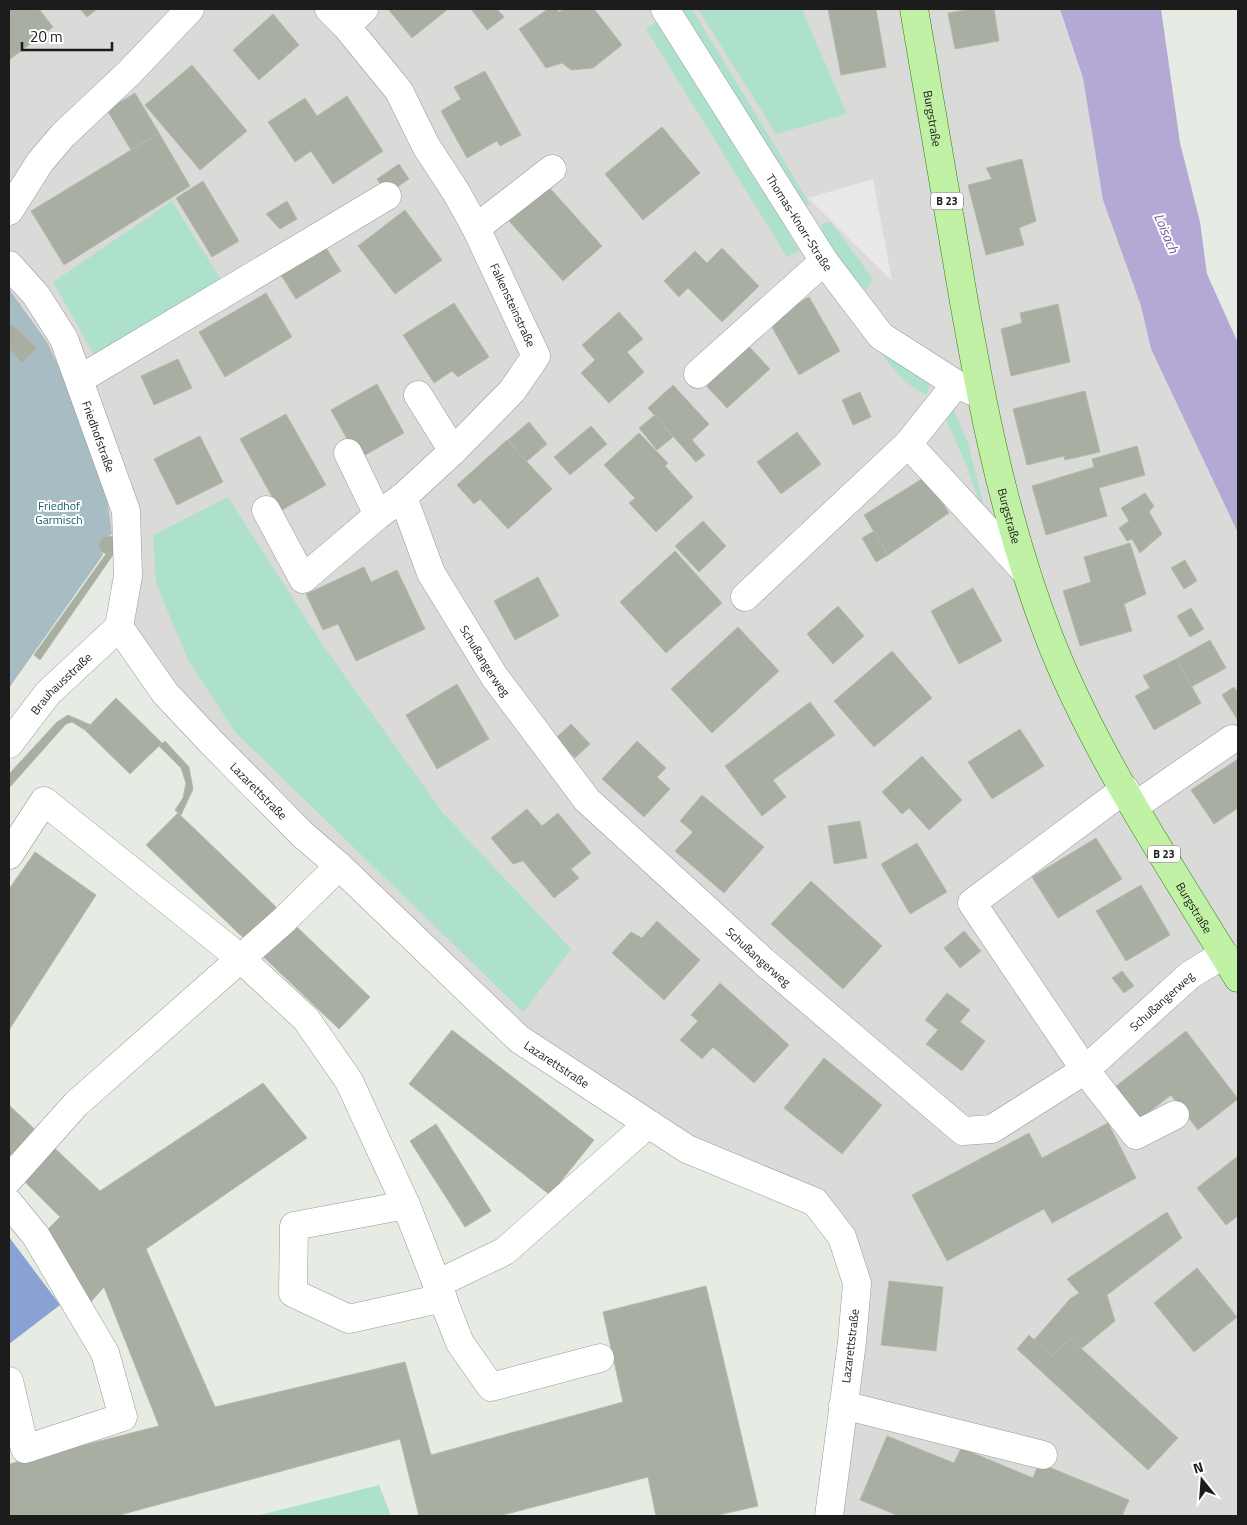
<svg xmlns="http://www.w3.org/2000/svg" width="1247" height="1525" viewBox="0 0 1247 1525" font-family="'Titillium Web',sans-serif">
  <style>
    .residential { fill: #dadad9 }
    .grass { fill: #aee1cb }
    .cemetery { fill: #a7bdc3 }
    .pitch { fill: #89a2d3 }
    .parking { fill: #e8e8e8 }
    .water { fill: #b4a8d5 }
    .building { fill: #a8aea2; stroke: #b2bca7 }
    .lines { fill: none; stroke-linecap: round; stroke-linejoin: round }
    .minor-casing { stroke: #999; stroke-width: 29 }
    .major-casing { stroke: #318411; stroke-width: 29 }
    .minor { stroke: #fff; stroke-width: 28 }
    .major { stroke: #c1f1a4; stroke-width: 28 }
    .labels { text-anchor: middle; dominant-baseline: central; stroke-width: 4; stroke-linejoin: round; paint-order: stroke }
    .shield { fill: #fff; stroke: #606060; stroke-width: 1 }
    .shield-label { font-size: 11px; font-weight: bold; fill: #1c1c1c }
    .street-label { font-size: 12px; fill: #1c1c1c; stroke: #fff }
    .park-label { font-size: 12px; fill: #17626d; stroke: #fff }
    .water-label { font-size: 14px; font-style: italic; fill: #7e54a0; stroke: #fff }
  </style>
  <rect width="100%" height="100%" fill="#e6ece3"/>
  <polygon class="residential" points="9,9 1060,9 1083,78 1103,200 1141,306 1151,349 1238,533 1238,1516 829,1516 857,1283 815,1202 687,1149 519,1039 165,693 110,583 120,570 111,548 112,534 106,490 62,374 47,342 9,289"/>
  <g class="grass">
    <polygon points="675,9 692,9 810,204 802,207"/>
    <polygon points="698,9 802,9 847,114 776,134"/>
    <polygon points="662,17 799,251 787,257 646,29"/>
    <polygon points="172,201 223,283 94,355 53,282"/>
    <polygon points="831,222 873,279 866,290 856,282 821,237 822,224"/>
    <path d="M883,353L930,385L927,395C913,390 888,368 883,353Z"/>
    <polygon points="952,406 968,443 988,522 984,516 966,464 942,411"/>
    <polygon points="228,497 322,644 443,813 571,949 523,1012 235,732 188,660 156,583 153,535"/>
    <polygon points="379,1485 391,1516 256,1516"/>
  </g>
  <polygon class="cemetery" points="9,289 47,342 68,386 106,490 112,534 100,542 103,555 9,688"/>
  <polygon class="pitch" points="9,1237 60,1305 9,1344"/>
  <g class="parking">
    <polygon points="873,179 892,281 808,198"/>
    <polygon points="95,612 111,623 9,739 9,711"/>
  </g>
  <polygon class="water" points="1060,9 1161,9 1180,143 1200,222 1207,274 1238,343 1238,533 1151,349 1141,306 1103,200 1083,78"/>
  <g class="building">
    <polygon points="9,9 39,9 53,27 9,60"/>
    <polygon points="80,9 97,9 87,17"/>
    <polygon points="388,9 448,9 412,38"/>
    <polygon points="471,9 497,9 504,17 487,30"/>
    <polygon points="548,9 557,9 559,12 564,9 594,9 622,45 593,68 571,70 562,63 546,68 519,29"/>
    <polygon points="828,9 876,9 886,67 841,75"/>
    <polygon points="972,9 994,9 999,41 955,49 948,13"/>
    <polygon points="273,14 299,45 259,80 233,50"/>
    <polygon points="192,65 247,131 200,170 145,105"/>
    <polygon points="485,71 521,135 500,146 497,141 467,158 441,111 461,99 454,87"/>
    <polygon points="135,93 159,133 131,150 107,110"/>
    <polygon points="347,96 383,151 333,184 311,151 295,162 268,122 305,98 317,116"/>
    <polygon points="662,127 700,173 643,220 605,174"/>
    <polygon points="159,133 190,186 64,265 31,211"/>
    <polygon points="1022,159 1036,221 1019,228 1024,245 986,255 968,185 992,179 986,168"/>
    <polygon points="399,164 409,179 387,194 377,179"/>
    <polygon points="203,181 239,241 212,257 176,198"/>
    <polygon points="548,186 602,246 563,281 509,221"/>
    <polygon points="287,201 297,219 280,229 266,214"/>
    <polygon points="405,210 442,260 395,294 358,246"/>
    <polygon points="321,240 341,271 296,299 276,267"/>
    <polygon points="722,248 759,286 722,322 688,288 679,297 664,281 695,251 707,263"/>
    <polygon points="266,293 292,337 225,377 199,332"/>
    <polygon points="809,297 840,351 799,375 768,320"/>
    <polygon points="454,303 489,357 458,377 452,371 434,383 403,335"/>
    <polygon points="1058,304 1070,362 1011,376 1001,329 1022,323 1020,313"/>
    <polygon points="619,312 643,339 627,352 644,372 609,403 581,373 595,360 582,345"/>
    <polygon points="12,324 37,348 22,363 9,350 9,327"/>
    <polygon points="743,340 770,369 727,408 700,379"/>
    <polygon points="178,359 192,388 154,405 141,376"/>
    <polygon points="377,384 404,433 358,459 331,410"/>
    <polygon points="673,385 709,424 692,440 705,455 696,462 648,408"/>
    <polygon points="1085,391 1100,452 1065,460 1064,456 1027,465 1013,409"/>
    <polygon points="860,392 871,417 853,425 842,400"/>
    <polygon points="286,414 326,485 280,511 240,439"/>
    <polygon points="655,415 673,437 657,450 639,428"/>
    <polygon points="529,422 547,444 526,462 508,440"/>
    <polygon points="591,426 607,444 570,475 554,457"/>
    <polygon points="797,432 821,464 781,494 757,462"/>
    <polygon points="639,433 668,463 665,466 693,497 656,532 629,503 635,498 604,465"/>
    <polygon points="200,436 223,482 177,505 154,459"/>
    <polygon points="507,440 552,489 508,529 480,499 474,504 457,485"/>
    <polygon points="1137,446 1145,475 1099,488 1107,516 1046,535 1032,486 1094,467 1092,459"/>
    <polygon points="925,477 949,513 888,555 864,515"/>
    <polygon points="1145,493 1154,506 1149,512 1162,534 1140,553 1132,539 1127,541 1119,528 1129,521 1121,508"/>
    <polygon points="703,521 726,546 699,572 675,546"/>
    <polygon points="874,531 888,555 876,562 862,538"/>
    <circle cx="108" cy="545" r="9"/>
    <polygon points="1130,543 1146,594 1124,604 1132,631 1080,646 1063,591 1091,582 1084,557"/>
    <polygon points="675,551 722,603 666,653 620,602"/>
    <polygon points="115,552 40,660 34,655 106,554"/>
    <polygon points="1185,560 1197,581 1184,589 1171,568"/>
    <polygon points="364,567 371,582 397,570 425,629 356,661 338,624 323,630 306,594"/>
    <polygon points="538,577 559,616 515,640 494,601"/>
    <polygon points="973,588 1002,641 959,664 931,611"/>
    <polygon points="838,606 864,636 833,664 807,634"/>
    <polygon points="1191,608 1204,629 1190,637 1177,616"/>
    <polygon points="738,627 779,671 712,733 671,689"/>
    <polygon points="1210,640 1226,668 1191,687 1176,659"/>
    <polygon points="892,651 932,698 874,747 834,701"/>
    <polygon points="1176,659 1201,703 1154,730 1135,696 1150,688 1143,676"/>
    <polygon points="457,684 489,739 437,769 406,715"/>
    <polygon points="1234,687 1238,693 1237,719 1222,695"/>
    <polygon points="116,698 162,743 130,774 85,730"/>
    <polygon points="810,702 835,735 773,780 786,797 762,816 725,766"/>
    <polygon points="68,715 91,725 85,730 72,722 66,724 9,788 9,774 57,722"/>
    <polygon points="571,724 590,744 575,758 556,738"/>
    <polygon points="1020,729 1044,766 992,799 968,762"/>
    <polygon points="165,741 189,767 193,789 181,815 175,810 183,798 186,783 181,768 159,746"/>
    <polygon points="637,741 666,768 657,777 670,789 644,817 602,779"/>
    <polygon points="922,756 962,800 929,830 909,808 902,814 882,792"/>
    <polygon points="1238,759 1238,808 1214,824 1191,790"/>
    <polygon points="702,795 764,847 724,893 675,851 693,832 680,821"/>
    <polygon points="527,809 542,826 558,813 591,853 571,869 579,878 554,898 523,861 513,864 491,838"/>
    <polygon points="178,813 370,997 339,1029 146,845"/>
    <polygon points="860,821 867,858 834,864 828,826"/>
    <polygon points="1096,838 1122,879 1058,918 1032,877"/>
    <polygon points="917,843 947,892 910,914 881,864"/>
    <polygon points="35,852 96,895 9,1030 9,889"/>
    <polygon points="811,881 882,946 843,989 771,924"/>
    <polygon points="1141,885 1170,935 1126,961 1096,911"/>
    <polygon points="657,921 700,960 664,1000 612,953 631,932 642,938"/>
    <polygon points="964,931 981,951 960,968 944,948"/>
    <polygon points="1122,971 1134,986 1124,993 1112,978"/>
    <polygon points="720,983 789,1045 754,1083 713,1047 702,1059 680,1040 698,1021 691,1015"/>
    <polygon points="947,993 970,1010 960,1022 985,1041 962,1071 926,1044 938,1030 925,1020"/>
    <polygon points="452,1030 594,1140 550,1195 409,1084"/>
    <polygon points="1186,1031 1238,1099 1198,1130 1171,1095 1140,1119 1115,1087"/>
    <polygon points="824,1058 882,1105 842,1154 784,1108"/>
    <polygon points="263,1083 307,1138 146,1249 215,1407 405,1362 431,1455 623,1402 603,1312 706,1286 758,1506 714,1516 656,1516 648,1477 499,1516 419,1516 400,1439 116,1516 9,1516 9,1464 159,1426 104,1287 90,1303 42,1235 60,1217 9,1166 9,1105 100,1191"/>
    <polygon points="1108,1123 1136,1178 1052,1223 1044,1209 947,1261 912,1195 1029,1133 1042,1158"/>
    <polygon points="436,1124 491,1211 465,1227 410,1141"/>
    <polygon points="1238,1156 1238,1216 1226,1225 1197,1188"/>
    <polygon points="1167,1212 1182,1238 1107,1295 1115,1321 1081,1349 1070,1338 1052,1357 1034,1340 1070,1299 1079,1293 1067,1279"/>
    <polygon points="1197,1268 1237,1317 1194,1352 1154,1303"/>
    <polygon points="889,1281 943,1287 936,1351 881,1345"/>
    <polygon points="1029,1335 1052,1357 1070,1338 1178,1438 1148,1470 1017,1349"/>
    <polygon points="887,1436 954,1463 961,1448 1033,1478 1039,1463 1129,1500 1122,1516 899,1516 860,1500"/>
  </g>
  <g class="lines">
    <g class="minor-casing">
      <g id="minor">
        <path id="s1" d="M665,9L824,261L881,336L956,384L979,394"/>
        <polyline points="346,26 364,9"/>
        <polyline points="9,211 40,162 63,135 129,73 190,9"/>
        <polyline points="476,228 552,169"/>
        <path id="s2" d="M9,265L36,295L64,339L126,511L128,576L119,627"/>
        <polyline points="698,374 824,261"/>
        <polyline points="80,379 387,196"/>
        <polyline points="956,384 908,444 1025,571"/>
        <polyline points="418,395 453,451"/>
        <polyline points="348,453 378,515"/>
        <path id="s3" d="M403,497L431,573L494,676L587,800L763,961L963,1131L992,1129L1085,1070L1190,975L1224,954"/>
        <polyline points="266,510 303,579 378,515 403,497 453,451 512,391 536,356 476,228 456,192 426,146 399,91 346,26 329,9"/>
        <polyline points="745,597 908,444"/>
        <path id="s4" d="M119,627L165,693L213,744L303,835L339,866L519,1039L687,1149L815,1202L842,1237L857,1283L852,1342L829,1516"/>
        <path id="s5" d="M9,744L48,693L119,627"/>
        <polyline points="1125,789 972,903 1085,1070 1136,1135 1175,1115"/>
        <polyline points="1135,806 1232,739"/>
        <polyline points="9,855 44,801 240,958 306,1019 349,1081 406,1205 460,1343 491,1387 600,1358"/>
        <polyline points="9,1179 76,1104 283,921 339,866"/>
        <polyline points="9,1203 36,1236 105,1353 123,1417 25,1449 9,1381"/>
        <polyline points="406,1205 294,1226 293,1293 349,1319 443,1298"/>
        <polyline points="437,1284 505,1251 648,1124"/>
        <polyline points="843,1405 1043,1455"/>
      </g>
    </g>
    <g class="major-casing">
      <g id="major">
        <path id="s6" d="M914,9C928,89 942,169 955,249C977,381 1001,513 1049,637C1096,758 1172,868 1238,978"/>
      </g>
    </g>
    <use href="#minor" class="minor"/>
    <use href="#major" class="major"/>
  </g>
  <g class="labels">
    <g class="shield">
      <rect x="931" y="192.5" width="32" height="17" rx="4"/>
      <rect x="1148" y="845.5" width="32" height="17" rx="4"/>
    </g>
    <g class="shield-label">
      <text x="947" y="201">B 23</text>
      <text x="1164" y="854">B 23</text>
    </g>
    <g class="street-label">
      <text stroke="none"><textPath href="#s6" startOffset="111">Burgstraße</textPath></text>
      <text stroke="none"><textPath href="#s1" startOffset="252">Thomas-Knorr-Straße</textPath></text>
      <text transform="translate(513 305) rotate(65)">Falkensteinstraße</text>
      <text stroke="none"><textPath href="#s2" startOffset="196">Friedhofstraße</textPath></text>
      <text stroke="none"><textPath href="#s6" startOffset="516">Burgstraße</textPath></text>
      <text stroke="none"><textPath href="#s3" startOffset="184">Schußangerweg</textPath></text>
      <text stroke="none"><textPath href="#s5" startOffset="80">Brauhausstraße</textPath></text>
      <text stroke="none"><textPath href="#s4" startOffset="216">Lazarettstraße</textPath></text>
      <text stroke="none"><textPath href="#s6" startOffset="951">Burgstraße</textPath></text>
      <text stroke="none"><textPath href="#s3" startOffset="589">Schußangerweg</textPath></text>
      <text stroke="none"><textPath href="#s3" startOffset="1100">Schußangerweg</textPath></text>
      <text stroke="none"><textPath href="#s4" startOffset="621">Lazarettstraße</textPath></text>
      <text transform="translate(850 1346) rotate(-83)">Lazarettstraße</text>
    </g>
    <g class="park-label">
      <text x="59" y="505">Friedhof<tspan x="59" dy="14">Garmisch</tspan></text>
    </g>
    <g class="water-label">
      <text transform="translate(1167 233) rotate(67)">Loisach</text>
    </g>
  </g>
  <rect width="1247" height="1525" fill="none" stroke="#1c1c1c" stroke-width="20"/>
  <g transform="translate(1202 1480) rotate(343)" stroke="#ffffff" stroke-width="4" paint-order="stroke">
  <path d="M0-4L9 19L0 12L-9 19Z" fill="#1c1c1c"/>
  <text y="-8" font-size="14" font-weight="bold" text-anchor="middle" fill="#1c1c1c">N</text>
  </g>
  <path d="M22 42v8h90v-8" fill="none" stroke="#1c1c1c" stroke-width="2.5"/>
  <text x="30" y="42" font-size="15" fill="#1c1c1c" stroke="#ffffff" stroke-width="4" paint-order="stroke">20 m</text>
</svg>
